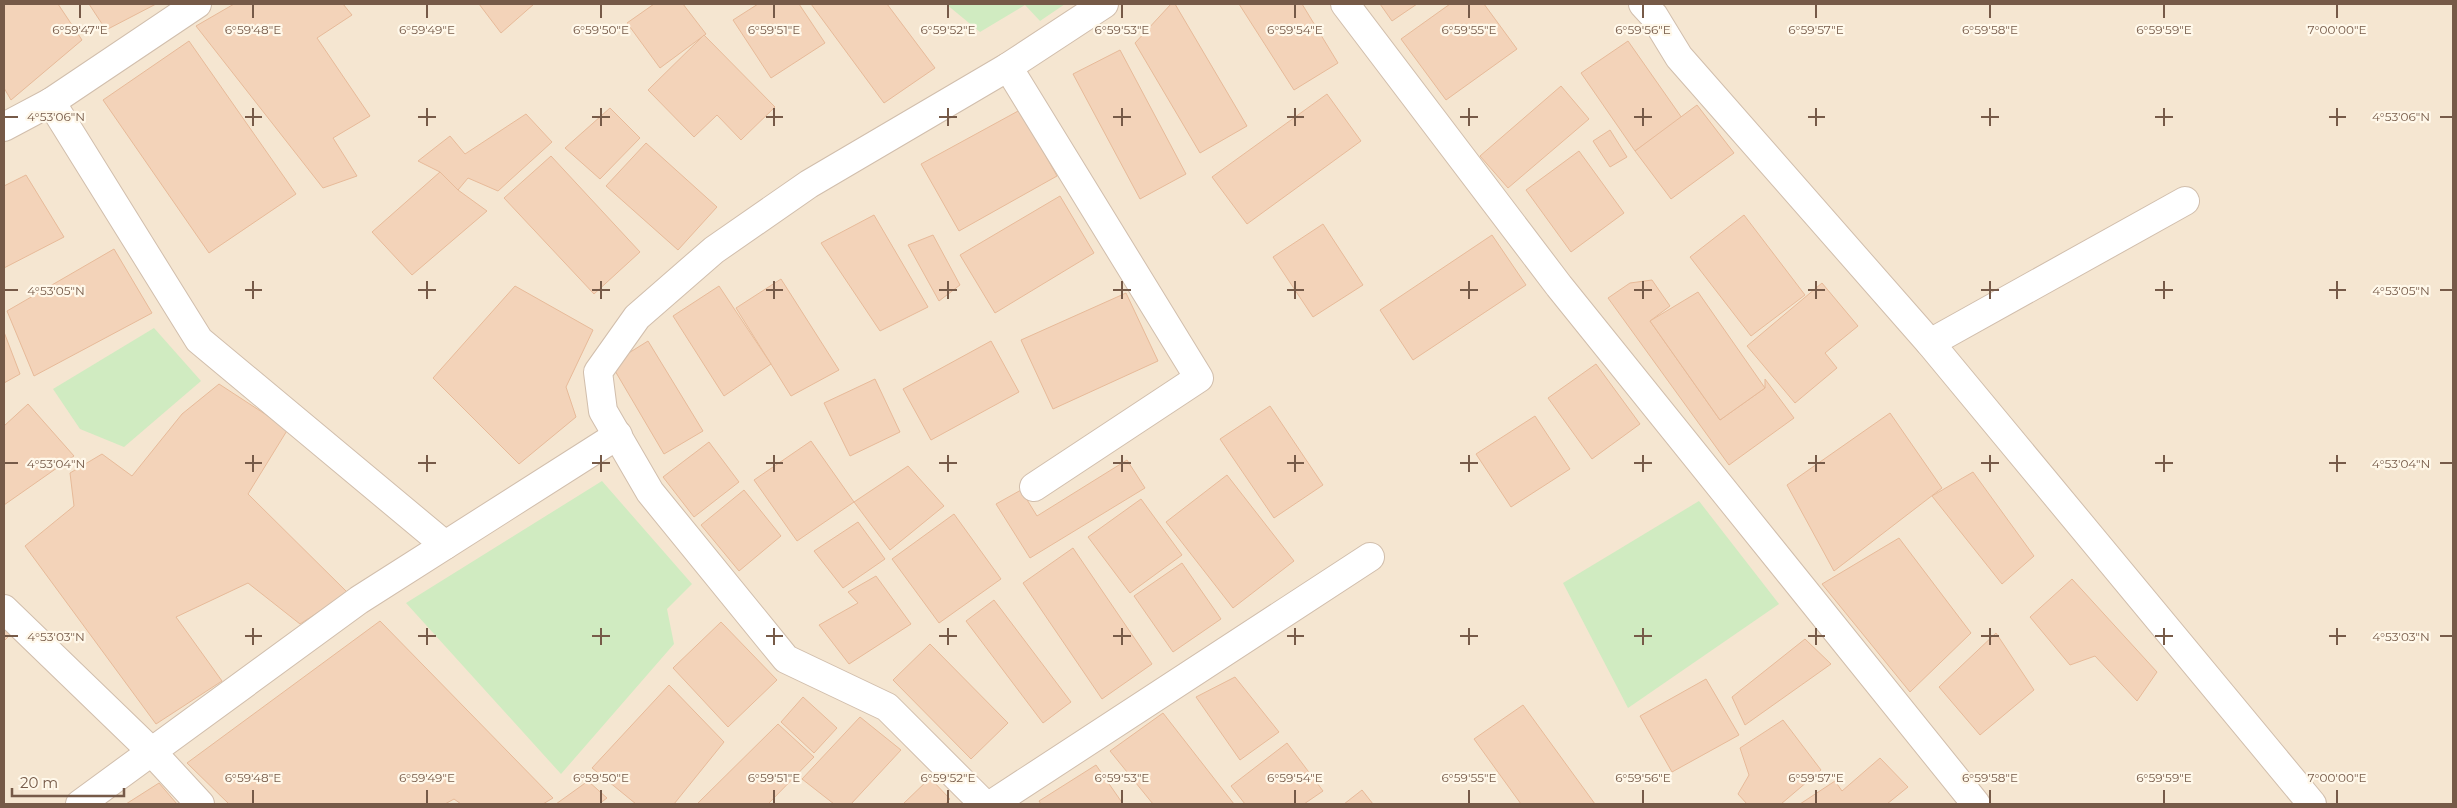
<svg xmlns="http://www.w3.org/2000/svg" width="2457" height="808" viewBox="0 0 2457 808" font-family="Montserrat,sans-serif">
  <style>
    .residential { fill: #f5e6d1 }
    .green { fill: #d0ebc1 }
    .building { fill: #f3d3b9; stroke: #e7ba99 }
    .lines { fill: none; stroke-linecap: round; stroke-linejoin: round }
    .street-casing { stroke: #d1beac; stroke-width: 30 }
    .street { stroke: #fff; stroke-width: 28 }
    .ticks { fill: none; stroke: #765a48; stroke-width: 2 }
    .ticks-label { font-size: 12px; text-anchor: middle; fill: #765a48; stroke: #fff8ea; stroke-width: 4.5; stroke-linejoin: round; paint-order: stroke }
  </style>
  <rect width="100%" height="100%" fill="#fdf4e3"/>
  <rect class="residential" x="4" y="4" width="2449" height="800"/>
  <g class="green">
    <polygon points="946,4 1065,4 1040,21 1025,5 980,32"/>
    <polygon points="154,328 201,381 124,447 80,429 53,389"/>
    <polygon points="602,481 692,584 667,609 674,644 561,774 406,603"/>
    <polygon points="1699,501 1779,604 1628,708 1563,583"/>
  </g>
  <g class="building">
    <polygon points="4,4 58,4 82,40 11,100 4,88"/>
    <polygon points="89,4 156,4 106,30"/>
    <polygon points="234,4 343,4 352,15 317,38 370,116 333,138 357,176 323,188 196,26"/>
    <polygon points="479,4 534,4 501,33"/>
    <polygon points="654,4 683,4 706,34 660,68 627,23"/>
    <polygon points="758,4 799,4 825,43 771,78 733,20"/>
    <polygon points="811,4 887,4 935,68 884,103"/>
    <polygon points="1171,4 1175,4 1247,126 1200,153 1135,43"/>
    <polygon points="1239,4 1302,4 1338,63 1294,90"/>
    <polygon points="1380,4 1417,4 1392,21"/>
    <polygon points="1450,4 1484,4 1517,49 1446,100 1401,39"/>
    <polygon points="704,35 775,107 741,140 717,115 694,137 648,90"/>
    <polygon points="189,41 296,194 209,253 103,100"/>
    <polygon points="1628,41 1682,118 1635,151 1581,73"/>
    <polygon points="1120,50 1186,174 1140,199 1073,74"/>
    <polygon points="1561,86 1589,119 1508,188 1480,156"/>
    <polygon points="1327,94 1361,141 1247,224 1212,177"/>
    <polygon points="1697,105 1734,153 1671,199 1635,151"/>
    <polygon points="610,108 640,138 600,179 565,148"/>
    <polygon points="1020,110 1057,176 959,231 921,164"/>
    <polygon points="526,114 552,142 498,191 468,178 458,190 440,172 418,161 450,136 465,154"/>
    <polygon points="1610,130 1627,157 1610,167 1593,141"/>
    <polygon points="646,143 717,207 678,250 606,186"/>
    <polygon points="1579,151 1624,213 1571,252 1526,190"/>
    <polygon points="551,156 640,252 594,294 504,198"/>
    <polygon points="440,172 458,190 487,211 412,275 372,232"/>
    <polygon points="26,175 64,237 4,268 4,186"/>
    <polygon points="1060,196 1094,253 995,313 960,255"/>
    <polygon points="874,215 928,307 880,331 821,243"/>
    <polygon points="1744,215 1805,295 1751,336 1690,257"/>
    <polygon points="1323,224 1363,285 1313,317 1273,257"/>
    <polygon points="933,235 960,285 939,301 908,245"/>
    <polygon points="1492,235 1526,285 1413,360 1380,310"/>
    <polygon points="114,249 152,313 34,376 7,311"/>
    <polygon points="781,279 839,370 791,396 736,308"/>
    <polygon points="1652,280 1670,306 1650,321 1720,420 1765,388 1765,379 1794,418 1729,465 1608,298 1630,283"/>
    <polygon points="1822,283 1858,326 1825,353 1837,368 1795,403 1747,346"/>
    <polygon points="515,286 593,330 566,387 576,417 519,464 433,378"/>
    <polygon points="719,286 771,364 724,396 673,316"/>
    <polygon points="1698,292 1765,388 1720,420 1650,321"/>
    <polygon points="1126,293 1158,361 1053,409 1021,340"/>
    <polygon points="4,332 20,374 4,383"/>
    <polygon points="648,341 703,431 664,454 611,364"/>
    <polygon points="991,341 1019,392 931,440 903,389"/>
    <polygon points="1596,364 1640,424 1592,459 1548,398"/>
    <polygon points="875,379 900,432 850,456 824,403"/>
    <polygon points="219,384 288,429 248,494 348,593 300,624 248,583 176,617 222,681 156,724 25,546 74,506 70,473 102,454 132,476 182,414"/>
    <polygon points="28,404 74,456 4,505 4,426"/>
    <polygon points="1270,406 1323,485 1274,518 1220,439"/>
    <polygon points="1890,413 1942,488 1834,571 1787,485"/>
    <polygon points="1535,416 1570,469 1511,507 1476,454"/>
    <polygon points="811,441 854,502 797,541 754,480"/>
    <polygon points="709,442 739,482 694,517 663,477"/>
    <polygon points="1127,460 1145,488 1030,558 996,504 1021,490 1037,516"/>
    <polygon points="908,466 944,506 890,550 854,502"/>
    <polygon points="1973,472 2034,556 2002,584 1932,496"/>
    <polygon points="1227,475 1294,561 1233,608 1166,522"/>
    <polygon points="744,490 781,536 739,571 701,525"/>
    <polygon points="1141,499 1182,555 1130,593 1088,537"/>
    <polygon points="954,514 1001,579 939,623 892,559"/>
    <polygon points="858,522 885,559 843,588 814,551"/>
    <polygon points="1899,538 1971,633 1910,692 1822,584"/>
    <polygon points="1073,548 1152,664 1102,699 1023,583"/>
    <polygon points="1182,563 1221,619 1173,652 1134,596"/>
    <polygon points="876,576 911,624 849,664 819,625 858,603 848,592"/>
    <polygon points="2072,579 2157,672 2137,701 2095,656 2070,665 2030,617"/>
    <polygon points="994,600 1071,702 1043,723 966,621"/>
    <polygon points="4,619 16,629 4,641"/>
    <polygon points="380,621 553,798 543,804 461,804 454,799 445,804 229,804 187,763"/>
    <polygon points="721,622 777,680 728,727 673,668"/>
    <polygon points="1996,633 2034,690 1980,735 1939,687"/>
    <polygon points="1805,639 1831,664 1745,725 1732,697"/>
    <polygon points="930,644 1008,723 971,759 893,680"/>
    <polygon points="1235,677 1279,732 1240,760 1196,697"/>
    <polygon points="1706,679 1739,735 1672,772 1640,716"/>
    <polygon points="669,685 724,742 674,804 636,804 592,768"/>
    <polygon points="803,697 837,728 814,753 781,722"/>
    <polygon points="1523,705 1595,804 1521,804 1474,739"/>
    <polygon points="1163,713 1234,804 1153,804 1110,751"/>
    <polygon points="860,717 901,750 851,804 834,804 802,779"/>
    <polygon points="1783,720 1821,770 1781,804 1747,804 1738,794 1749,775 1740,748"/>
    <polygon points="778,724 814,757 768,804 697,804"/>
    <polygon points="1287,743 1323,791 1304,804 1245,804 1231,786"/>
    <polygon points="1880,758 1908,787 1887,804 1800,804 1835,781 1842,791"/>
    <polygon points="1096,765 1123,804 1041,804 1039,801"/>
    <polygon points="930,778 950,799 945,804 903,804"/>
    <polygon points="588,781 607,798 599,804 556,804"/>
    <polygon points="159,783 177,804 126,804"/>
    <polygon points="1362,790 1373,804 1344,804"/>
  </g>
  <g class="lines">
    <g class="street-casing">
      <g id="street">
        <polyline points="1345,4 1559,286 1976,804"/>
        <polyline points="1643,4 1654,16 1679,57 1930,343 2312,804"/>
        <polyline points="1008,67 1199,378 1034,487"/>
        <polyline points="51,102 199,340 445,545"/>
        <polyline points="4,127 51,102 197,4"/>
        <polyline points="1930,343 2185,201"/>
        <polyline points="4,609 152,752 200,804"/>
        <polyline points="80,804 359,600 618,435"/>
        <polyline points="984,804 887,707 786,659 650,492 603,411 598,372 637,317 714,250 809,184 1008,67 1104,4"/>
        <polyline points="992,804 1370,557"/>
      </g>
    </g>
    <use href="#street" class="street"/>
  </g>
  <path class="ticks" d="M80,5V18M253,5V18M427,5V18M601,5V18M774,5V18M948,5V18M1122,5V18M1295,5V18M1469,5V18M1643,5V18M1816,5V18M1990,5V18M2164,5V18M2337,5V18M253,108V126M427,108V126M601,108V126M774,108V126M948,108V126M1122,108V126M1295,108V126M1469,108V126M1643,108V126M1816,108V126M1990,108V126M2164,108V126M2337,108V126M5,117H18M245,117H262M418,117H436M592,117H610M766,117H783M939,117H957M1113,117H1131M1287,117H1304M1460,117H1478M1634,117H1652M1808,117H1825M1981,117H1999M2155,117H2173M2329,117H2346M2440,117H2452M253,281V299M427,281V299M601,281V299M774,281V299M948,281V299M1122,281V299M1295,281V299M1469,281V299M1643,281V299M1816,281V299M1990,281V299M2164,281V299M2337,281V299M5,290H18M245,290H262M418,290H436M592,290H610M766,290H783M939,290H957M1113,290H1131M1287,290H1304M1460,290H1478M1634,290H1652M1808,290H1825M1981,290H1999M2155,290H2173M2329,290H2346M2440,290H2452M253,455V472M427,455V472M601,455V472M774,455V472M948,455V472M1122,455V472M1295,455V472M1469,455V472M1643,455V472M1816,455V472M1990,455V472M2164,455V472M2337,455V472M5,463H18M245,463H262M418,463H436M592,463H610M766,463H783M939,463H957M1113,463H1131M1287,463H1304M1460,463H1478M1634,463H1652M1808,463H1825M1981,463H1999M2155,463H2173M2329,463H2346M2440,463H2452M253,628V645M427,628V645M601,628V645M774,628V645M948,628V645M1122,628V645M1295,628V645M1469,628V645M1643,628V645M1816,628V645M1990,628V645M2164,628V645M2337,628V645M5,636H18M245,636H262M418,636H436M592,636H610M766,636H783M939,636H957M1113,636H1131M1287,636H1304M1460,636H1478M1634,636H1652M1808,636H1825M1981,636H1999M2155,636H2173M2329,636H2346M2440,636H2452M253,790V803M427,790V803M601,790V803M774,790V803M948,790V803M1122,790V803M1295,790V803M1469,790V803M1643,790V803M1816,790V803M1990,790V803M2164,790V803M2337,790V803"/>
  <g class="ticks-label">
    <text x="80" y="34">6°59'47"E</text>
    <text x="253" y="34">6°59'48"E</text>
    <text x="427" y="34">6°59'49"E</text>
    <text x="601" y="34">6°59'50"E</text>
    <text x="774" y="34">6°59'51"E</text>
    <text x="948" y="34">6°59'52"E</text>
    <text x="1122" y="34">6°59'53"E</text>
    <text x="1295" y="34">6°59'54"E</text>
    <text x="1469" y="34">6°59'55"E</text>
    <text x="1643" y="34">6°59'56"E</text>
    <text x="1816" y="34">6°59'57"E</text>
    <text x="1990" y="34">6°59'58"E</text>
    <text x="2164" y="34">6°59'59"E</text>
    <text x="2337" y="34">7°00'00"E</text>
    <text x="56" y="121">4°53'06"N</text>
    <text x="2401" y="121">4°53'06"N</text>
    <text x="56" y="295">4°53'05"N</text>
    <text x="2401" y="295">4°53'05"N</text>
    <text x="56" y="468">4°53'04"N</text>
    <text x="2401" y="468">4°53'04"N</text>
    <text x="56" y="641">4°53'03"N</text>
    <text x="2401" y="641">4°53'03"N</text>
    <text x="253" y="782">6°59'48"E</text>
    <text x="427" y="782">6°59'49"E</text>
    <text x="601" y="782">6°59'50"E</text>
    <text x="774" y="782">6°59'51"E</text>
    <text x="948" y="782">6°59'52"E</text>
    <text x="1122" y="782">6°59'53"E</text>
    <text x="1295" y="782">6°59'54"E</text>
    <text x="1469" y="782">6°59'55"E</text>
    <text x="1643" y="782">6°59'56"E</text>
    <text x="1816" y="782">6°59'57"E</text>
    <text x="1990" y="782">6°59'58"E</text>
    <text x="2164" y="782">6°59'59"E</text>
    <text x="2337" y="782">7°00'00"E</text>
  </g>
  <rect width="2457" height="808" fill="none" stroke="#765a48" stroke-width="10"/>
  <path d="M12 788v8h112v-8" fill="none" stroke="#765a48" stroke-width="2.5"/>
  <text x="20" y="788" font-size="15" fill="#765a48" stroke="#fff8ea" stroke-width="4" paint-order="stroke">20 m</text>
</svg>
